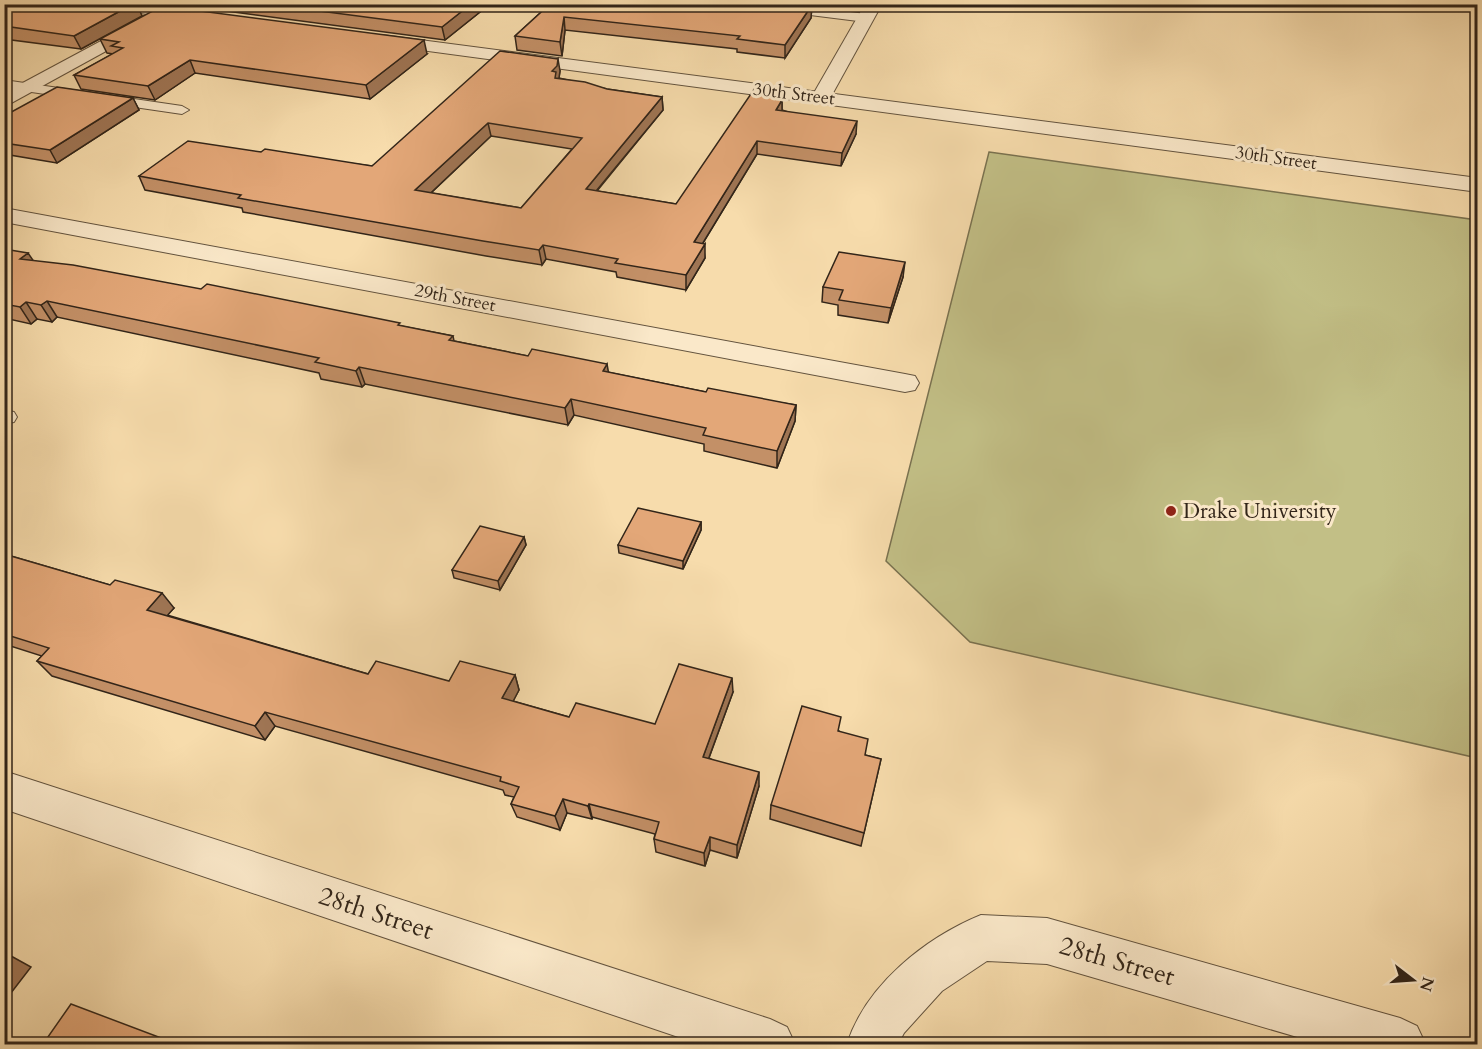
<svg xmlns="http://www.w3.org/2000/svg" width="1482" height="1049" viewBox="0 0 1482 1049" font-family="Cardo,serif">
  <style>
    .green { fill: #c2bf86; stroke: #7a7250; stroke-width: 1.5 }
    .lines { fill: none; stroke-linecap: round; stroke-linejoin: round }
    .service-casing { stroke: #63533e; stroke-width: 2 }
    .minor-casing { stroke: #63533e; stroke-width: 2 }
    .tertiary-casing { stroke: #63533e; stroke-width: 2 }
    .service { fill: #fae8c9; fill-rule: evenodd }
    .minor { fill: #fae8c9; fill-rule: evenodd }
    .tertiary { fill: #fae8c9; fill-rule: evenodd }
    .wall { fill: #c39067; stroke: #322519; stroke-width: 1.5; fill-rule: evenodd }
    .shaded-wall { fill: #9f7554; stroke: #322519; stroke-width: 1.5 }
    .building { fill: #e3a778; stroke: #322519; stroke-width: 1.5; fill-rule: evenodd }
    .poi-dot { fill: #8f2418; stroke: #fae8c9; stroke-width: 2 }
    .labels { text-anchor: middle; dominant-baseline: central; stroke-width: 6; stroke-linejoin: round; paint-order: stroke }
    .far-street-label { font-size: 18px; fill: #322519; stroke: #fae8c9 }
    .poi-label { font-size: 21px; fill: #322519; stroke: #fae8c9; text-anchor: start }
    .near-street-label { font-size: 26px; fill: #322519; stroke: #fae8c9 }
  </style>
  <rect width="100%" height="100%" fill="#f7dcac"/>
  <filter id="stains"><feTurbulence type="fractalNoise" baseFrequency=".00333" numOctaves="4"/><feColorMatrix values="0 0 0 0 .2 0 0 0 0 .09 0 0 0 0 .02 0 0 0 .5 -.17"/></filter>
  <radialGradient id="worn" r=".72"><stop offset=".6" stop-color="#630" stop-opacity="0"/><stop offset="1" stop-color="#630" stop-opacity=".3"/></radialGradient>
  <polygon class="green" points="989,152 1477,220 1477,758 970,642 886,561"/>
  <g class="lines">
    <g class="service-casing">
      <g id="service">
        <polygon points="747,4 787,4 866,14 872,18 866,22 753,8"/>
        <polygon points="4,80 182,106 189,110 182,114 4,88"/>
        <polygon points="4,410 14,412 17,417 14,422 4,424"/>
      </g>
    </g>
    <g class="minor-casing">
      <g id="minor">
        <polygon points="865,4 882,4 828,102 814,102 811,98"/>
        <polygon points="142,19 148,20 151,24 148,28 4,107 4,93"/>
        <polygon points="4,208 905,374 915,376 919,383 915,390 905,392 4,222"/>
        <polygon points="4,771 770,1019 787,1027 795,1044 699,1044 4,809"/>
        <path d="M981,915L1047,918L1400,1018L1417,1026L1425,1043L1321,1044L1047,964L987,961L942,991L904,1033L898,1044H847C866,985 925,938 981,915Z"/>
      </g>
    </g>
    <g class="tertiary-casing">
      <g id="tertiary">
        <path d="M102,4C120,4 199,3 209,16L200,21L110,9Z"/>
        <polygon points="382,35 1478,178 1478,192 376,44 373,40"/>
      </g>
    </g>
    <use href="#service" class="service"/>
    <use href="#minor" class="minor"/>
    <use href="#tertiary" class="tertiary"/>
  </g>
  <g class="wall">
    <polygon points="4,4 142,16 81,49 4,39"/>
    <polygon points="173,4 490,4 445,40"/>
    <polygon points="550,4 820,4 819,6 812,5 811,18 785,58 737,52 737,49 565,30 562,56 517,50 515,36"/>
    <polygon points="100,39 427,54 370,99 195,73 155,100 81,89 74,75 113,54 107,53"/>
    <path d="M560,71L559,78L607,89L662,97L663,110L597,191L676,204L782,100V110L856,134L841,166L757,154L703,243L705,258L686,290L617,277L616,272L546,259L542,265L486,256L243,212L242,208L145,190L139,176L261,152L372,166ZM491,136L572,149L521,208L431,193Z"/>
    <polygon points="133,98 139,110 57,163 4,154 4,116"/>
    <polygon points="4,249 33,261 401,326 453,336 454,341 706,392 796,405 795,421 777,468 704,451 704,444 574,415 568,425 365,384 362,387 321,379 319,373 57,317 52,322 37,319 31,324 4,318"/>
    <polygon points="903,277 888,323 838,315 838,305 822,302 823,287"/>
    <polygon points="701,522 701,530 683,569 619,553 618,545"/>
    <polygon points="524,537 526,545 500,590 454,578 452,570"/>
    <polygon points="4,554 110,585 174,608 167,615 368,674 449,681 515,675 519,690 513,701 569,717 655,724 733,692 709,758 759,786 737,858 710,850 705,866 656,852 654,839 655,834 592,817 592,819 567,813 560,830 517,817 511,804 514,797 505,795 503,790 275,726 265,740 52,676 37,661 42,656 4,644"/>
    <polygon points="839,731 865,755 881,759 861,846 770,819 771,805"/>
  </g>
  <g class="shaded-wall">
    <polygon points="133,4 137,4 142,16 81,49 74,36"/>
    <polygon points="471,4 490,4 445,40 442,27"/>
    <polygon points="812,5 811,18 785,58 785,45"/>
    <polygon points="564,17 565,30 562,56 560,42"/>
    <polygon points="424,40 427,54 370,99 366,85"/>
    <polygon points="558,59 560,71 557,91 552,71"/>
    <polygon points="190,60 195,73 155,100 148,86"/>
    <polygon points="662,97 663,110 587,202 586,189"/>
    <polygon points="133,98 139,110 57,163 50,150"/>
    <polygon points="782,100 782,113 776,110"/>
    <polygon points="857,121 856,134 841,166 842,153"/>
    <polygon points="488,123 491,136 419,204 415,190"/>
    <polygon points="757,141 757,154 695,256 694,242"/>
    <polygon points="705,244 705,258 686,290 686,275"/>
    <polygon points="543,245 546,259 542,265 539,250"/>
    <polygon points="28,253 39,269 20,259"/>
    <polygon points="905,262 903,277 888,323 891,308"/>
    <polygon points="47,301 57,317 52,322 41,305"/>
    <polygon points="26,302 37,319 31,324 20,307"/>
    <polygon points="607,364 610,381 603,371"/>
    <polygon points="359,367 365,384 362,387 356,371"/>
    <polygon points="571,399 574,415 568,425 565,408"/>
    <polygon points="796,405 795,421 777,468 777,451"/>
    <polygon points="701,522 701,530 683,569 683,561"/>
    <polygon points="524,537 526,545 500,590 498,581"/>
    <polygon points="162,593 174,608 159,625 147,610"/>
    <polygon points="515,675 519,690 507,713 502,698"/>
    <polygon points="732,678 733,692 704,771 703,757"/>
    <polygon points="265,712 275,726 265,740 255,726"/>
    <polygon points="759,772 759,786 737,858 737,845"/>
    <polygon points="563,799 567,813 560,830 555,816"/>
    <polygon points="589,804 592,817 592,819 588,806"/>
    <polygon points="710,837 710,850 705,866 704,853"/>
    <polygon points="11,956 31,967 4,1002 4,965"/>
  </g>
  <g class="building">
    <polygon points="4,4 133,4 74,36 4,26"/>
    <polygon points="266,4 471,4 442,27"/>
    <polygon points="550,4 810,4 812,5 785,45 737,39 740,36 564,17 560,42 515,36"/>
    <polygon points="162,6 424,40 366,85 190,60 148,86 74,75 123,48 111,46 119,42 100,39"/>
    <path d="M500,51L558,59L557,66L552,71L556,72L555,78L585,82L607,89L662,97L586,189L676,204L757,85L782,100L776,110L857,121L842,153L757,141L694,242L705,244L686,275L615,263L618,259L543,245L539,250L483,241L238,198L241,195L139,176L188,141L261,152L265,149L372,166ZM488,123L582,138L521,208L415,190Z"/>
    <polygon points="57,87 133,98 50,150 4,143 4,116"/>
    <polygon points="4,249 28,253 20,259 73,265 201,289 207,284 400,323 398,325 453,336 449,340 528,356 532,349 607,364 603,371 706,392 708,388 796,405 777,451 703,435 706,428 571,399 565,408 359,367 356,371 315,362 319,358 47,301 41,305 26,302 20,307 4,304"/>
    <polygon points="839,252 905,262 891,308 839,300 843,290 823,287"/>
    <polygon points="638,508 701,522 683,561 618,545"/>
    <polygon points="480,526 524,537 498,581 452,570"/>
    <polygon points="4,554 110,585 115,580 162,593 147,610 368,674 376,661 449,681 460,661 515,675 502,698 569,717 576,703 655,724 679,664 732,678 703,757 759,772 737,845 710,837 704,853 654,839 659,822 589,804 588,806 563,799 555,816 511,804 519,787 500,781 501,777 265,712 255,726 37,661 49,648 4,634"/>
    <polygon points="802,706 841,717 838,731 868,739 865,755 881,759 864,833 771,805"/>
    <polygon points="4,953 11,956 4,965"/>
    <polygon points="71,1004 177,1044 43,1044"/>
  </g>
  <circle class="poi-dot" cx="1171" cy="511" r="6"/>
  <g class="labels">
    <g class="far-street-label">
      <text transform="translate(794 94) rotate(7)">30th Street</text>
      <text transform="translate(1276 158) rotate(8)">30th Street</text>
      <text transform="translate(455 298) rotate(11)">29th Street</text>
    </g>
    <g class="poi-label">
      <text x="1183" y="511">Drake University</text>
    </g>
    <g class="near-street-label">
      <text transform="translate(376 913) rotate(18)">28th Street</text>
      <text transform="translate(1117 961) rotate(16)">28th Street</text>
    </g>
  </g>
  <rect width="1482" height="1049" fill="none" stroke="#f7dcac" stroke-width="24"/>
  <rect x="6" y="6" width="1470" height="1037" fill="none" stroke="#322519" stroke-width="3"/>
  <rect x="12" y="12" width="1458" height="1025" fill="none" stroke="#322519" stroke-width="1.5"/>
  <g transform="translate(1413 980) rotate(107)" stroke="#fae8c9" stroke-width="4.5" paint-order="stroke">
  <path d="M0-4.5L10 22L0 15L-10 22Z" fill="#322519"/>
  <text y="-9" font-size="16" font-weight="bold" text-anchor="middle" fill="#322519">N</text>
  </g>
  <rect width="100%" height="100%" filter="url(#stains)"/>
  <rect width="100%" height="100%" fill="url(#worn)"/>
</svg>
